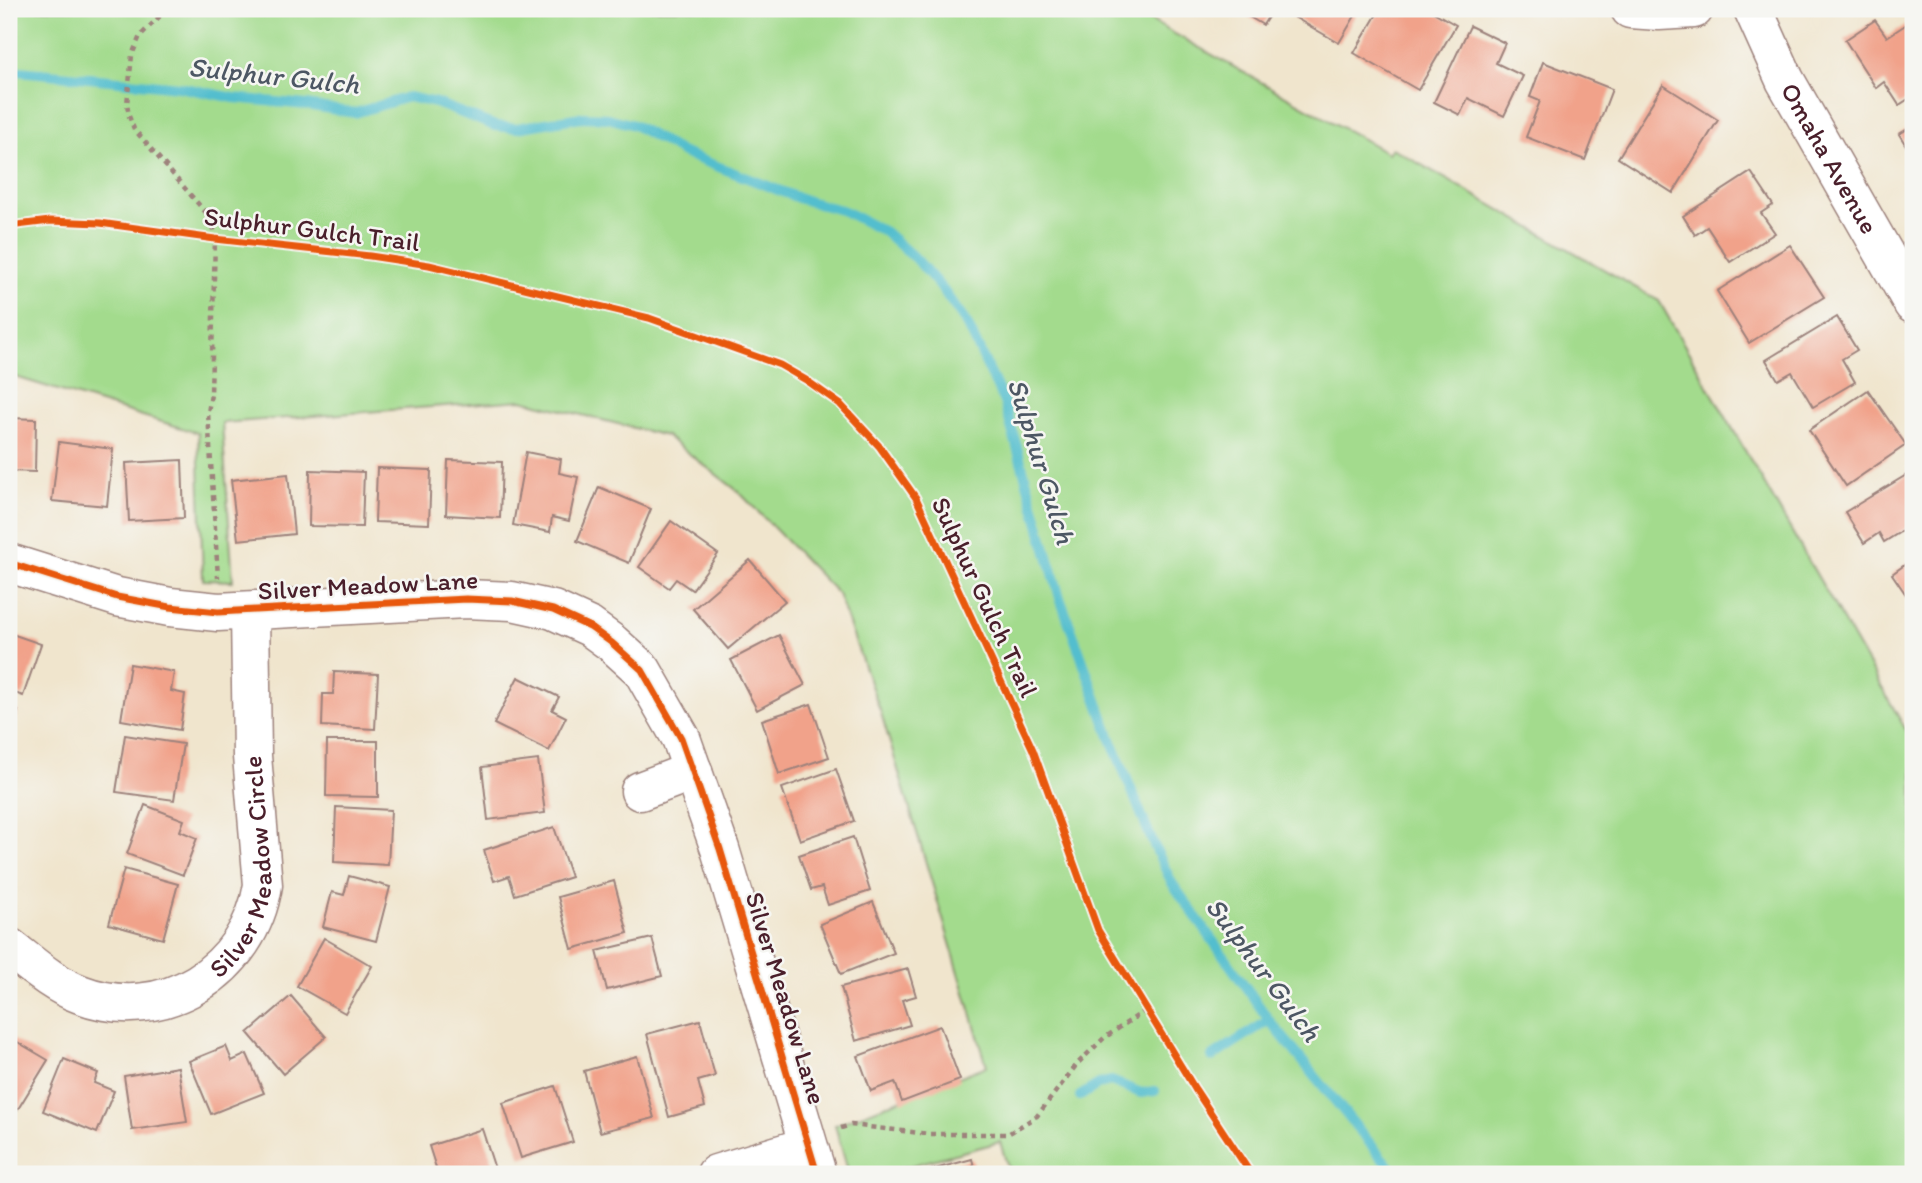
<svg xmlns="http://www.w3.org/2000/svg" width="1922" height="1183" viewBox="0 0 1922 1183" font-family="Itim,sans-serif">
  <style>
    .green { fill: #a3db8d; stroke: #767d5c; stroke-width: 2 }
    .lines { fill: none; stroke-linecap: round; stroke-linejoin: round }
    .stream { stroke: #53bece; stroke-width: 10 }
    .building { fill: #f1a28a }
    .minor-casing { stroke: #9d827c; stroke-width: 41 }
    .path { stroke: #9d827c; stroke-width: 4.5; stroke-dasharray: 5 5; stroke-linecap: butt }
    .minor { stroke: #fff; stroke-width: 38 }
    .cycleway-casing { stroke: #f6f6f2; stroke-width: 11 }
    .cycleway { stroke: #e8590c; stroke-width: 7 }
    .labels { text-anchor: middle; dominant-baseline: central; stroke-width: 5; stroke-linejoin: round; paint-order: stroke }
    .street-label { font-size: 26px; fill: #4a1f2b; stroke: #f6f6f2 }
    .water-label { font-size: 28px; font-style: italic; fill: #4d5764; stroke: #f6f6f2 }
  </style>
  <rect width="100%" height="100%" fill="#f6f6f2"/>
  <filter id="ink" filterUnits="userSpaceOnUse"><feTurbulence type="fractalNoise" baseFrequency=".0143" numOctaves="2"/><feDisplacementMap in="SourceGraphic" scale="14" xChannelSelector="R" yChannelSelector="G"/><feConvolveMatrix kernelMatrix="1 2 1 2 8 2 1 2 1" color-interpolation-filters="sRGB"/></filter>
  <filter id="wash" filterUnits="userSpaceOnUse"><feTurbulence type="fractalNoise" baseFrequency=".00686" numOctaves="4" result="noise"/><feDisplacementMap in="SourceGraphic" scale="28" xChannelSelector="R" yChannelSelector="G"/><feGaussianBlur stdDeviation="1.57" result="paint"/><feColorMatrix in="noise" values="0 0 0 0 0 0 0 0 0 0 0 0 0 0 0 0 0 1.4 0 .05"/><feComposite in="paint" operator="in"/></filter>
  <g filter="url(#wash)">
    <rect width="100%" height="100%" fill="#f0e5cd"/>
    <polygon class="green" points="9,9 1130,9 1388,153 1392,148 1659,301 1913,742 1913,1174 1010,1174 1000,1142 879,1174 849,1174 835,1125 987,1066 881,713 838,594 739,492 666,436 522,400 222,423 233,581 203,580 198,433 9,375"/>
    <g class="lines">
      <g class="stream">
        <polyline points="9,70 179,87 234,98 306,105 355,113 408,97 436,103 495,126 517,128 581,117 608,118 634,125 683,153 801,199 844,211 885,232 918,261 943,290 967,324 1004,402 1060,598 1111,739 1152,841 1172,883 1269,1020 1395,1174"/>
        <polyline points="1212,1057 1269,1020"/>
        <polyline points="1080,1096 1099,1084 1111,1081 1141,1093 1155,1091"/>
      </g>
    </g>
    <g id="blocks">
      <g class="building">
        <polygon points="1236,9 1273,9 1263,25"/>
        <polygon points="1290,9 1359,9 1339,43 1287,13"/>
        <polygon points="1380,9 1428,9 1456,25 1418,90 1354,53"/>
        <polygon points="1875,20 1887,37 1913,20 1913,96 1899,105 1884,82 1876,88 1845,40"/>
        <polygon points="1470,26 1505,43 1496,63 1523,76 1504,116 1468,98 1460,115 1434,102"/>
        <polygon points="1543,62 1612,89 1585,160 1526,137 1540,101 1530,97"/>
        <polygon points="1663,85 1718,120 1673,193 1618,158"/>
        <polygon points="1913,126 1913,157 1899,134"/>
        <polygon points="1751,172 1773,205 1761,213 1775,233 1730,262 1707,227 1695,235 1683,216"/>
        <polygon points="1790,245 1824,297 1749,343 1717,291"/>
        <polygon points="1837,317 1857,350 1842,359 1855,382 1813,407 1792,372 1778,380 1766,360"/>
        <polygon points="1868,390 1906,445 1846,486 1809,430"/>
        <polygon points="9,418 36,419 35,472 9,471"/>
        <polygon points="59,442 113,449 107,506 52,501"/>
        <polygon points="526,452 561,459 559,473 578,477 569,521 552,517 550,532 513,525"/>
        <polygon points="182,460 184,518 129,521 126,463"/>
        <polygon points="448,460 502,462 500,518 446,515"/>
        <polygon points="377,468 431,470 429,524 375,522"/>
        <polygon points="310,470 364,472 362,527 309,526"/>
        <polygon points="1913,471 1913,524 1884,542 1879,533 1864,543 1845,512"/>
        <polygon points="288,474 294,534 238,540 231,480"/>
        <polygon points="599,487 651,509 629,563 577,541"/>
        <polygon points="671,521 718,554 692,590 676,579 669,588 639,567"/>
        <polygon points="1913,559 1913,605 1892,574"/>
        <polygon points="750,560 785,601 728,649 693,609"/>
        <polygon points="9,633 41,644 23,696 9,691"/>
        <polygon points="779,635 805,685 757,710 731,660"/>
        <polygon points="130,664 174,672 171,691 185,694 180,730 121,720"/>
        <polygon points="334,672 378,674 375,729 322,726 323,694 333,694"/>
        <polygon points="518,677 559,697 552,710 566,717 549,751 494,724"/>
        <polygon points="811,704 829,757 779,774 762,720"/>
        <polygon points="9,708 18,711 9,737"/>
        <polygon points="125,735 183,744 174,800 116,792"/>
        <polygon points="327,741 378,741 378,797 326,796"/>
        <polygon points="538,760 545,813 488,820 482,767"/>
        <polygon points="836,769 854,821 800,840 782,788"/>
        <polygon points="145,805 184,820 180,831 197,838 183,875 127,854"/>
        <polygon points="336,807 391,810 388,865 334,862"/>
        <polygon points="554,827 571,877 515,895 509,876 494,881 484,850"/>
        <polygon points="853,837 870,891 828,905 822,887 811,890 799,855"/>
        <polygon points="124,869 178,884 163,939 109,924"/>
        <polygon points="349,876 390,887 376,941 323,927 332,892 344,895"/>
        <polygon points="614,881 628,933 572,949 558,897"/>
        <polygon points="873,902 894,953 841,974 820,924"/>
        <polygon points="324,938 372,966 345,1013 297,986"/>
        <polygon points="652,938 662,976 607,990 597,951"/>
        <polygon points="908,969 916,996 902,1000 910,1025 856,1041 841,987"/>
        <polygon points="291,996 326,1037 283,1074 248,1033"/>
        <polygon points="700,1020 715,1076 698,1081 705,1107 669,1117 647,1034"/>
        <polygon points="940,1026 960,1080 902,1102 895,1082 871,1091 858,1056"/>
        <polygon points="9,1037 48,1060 18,1109 9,1103"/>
        <polygon points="226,1046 232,1061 247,1054 264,1093 211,1114 189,1061"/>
        <polygon points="637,1056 654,1118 600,1132 584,1071"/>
        <polygon points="64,1059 98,1073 94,1083 114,1091 97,1133 43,1111"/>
        <polygon points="178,1067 187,1122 132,1130 124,1076"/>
        <polygon points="555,1086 573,1142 521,1158 503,1103"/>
        <polygon points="482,1129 496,1172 489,1174 438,1174 429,1146"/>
        <polygon points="972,1159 976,1174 920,1174 920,1173"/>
      </g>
    </g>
  </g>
  <g filter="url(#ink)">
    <use href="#blocks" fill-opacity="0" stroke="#9d827c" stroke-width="2"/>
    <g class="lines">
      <g class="minor-casing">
        <g id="minor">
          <polyline points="1630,9 1659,11 1694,9"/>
          <path id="s1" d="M1753,9L1785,80L1913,304"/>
          <polyline points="9,563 117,597 170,607 218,612 466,599 512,601 553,610 590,627 612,643 642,670 681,738 720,849 817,1174"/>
          <polyline points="640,791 693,771"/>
          <path id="s2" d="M9,947C31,964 53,984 80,994C163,1026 250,970 263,885L252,756L250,612"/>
          <polyline points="716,1174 808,1146"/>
        </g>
      </g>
      <g class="path">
        <polyline points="167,9 140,36 132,55 127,104 129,116 134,129 213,221 215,239 211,394 208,413 218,578"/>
        <polyline points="841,1128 851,1125 929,1134 1008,1134 1037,1116 1078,1063 1104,1038 1146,1010"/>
      </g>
      <use href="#minor" class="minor"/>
      <g class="cycleway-casing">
        <g id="cycleway">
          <polyline points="9,226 50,221 100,223 215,239 370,256 429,265 649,318 780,365 806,380 840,404 879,446 916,498 1033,750 1098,930 1195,1089 1251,1174"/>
          <polyline points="9,563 117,597 170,607 218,612 466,599 512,601 553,610 590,627 612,643 642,670 681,738 720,849 817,1174"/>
        </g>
      </g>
      <use href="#cycleway" class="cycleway"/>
    </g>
  </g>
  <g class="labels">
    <g class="street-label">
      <text stroke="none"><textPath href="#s1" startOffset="168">Omaha Avenue</textPath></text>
      <text transform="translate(312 229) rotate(7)">Sulphur Gulch Trail</text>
      <text transform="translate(368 585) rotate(-3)">Silver Meadow Lane</text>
      <text transform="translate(985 597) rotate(65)">Sulphur Gulch Trail</text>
      <text stroke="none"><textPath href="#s2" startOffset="343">Silver Meadow Circle</textPath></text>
      <text transform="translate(786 998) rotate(73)">Silver Meadow Lane</text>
    </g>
    <g class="water-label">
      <text transform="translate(274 75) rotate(6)">Sulphur Gulch</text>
      <text transform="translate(1042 461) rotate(73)">Sulphur Gulch</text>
      <text transform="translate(1264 969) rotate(53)">Sulphur Gulch</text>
    </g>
  </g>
  <rect width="1922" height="1183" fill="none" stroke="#f6f6f2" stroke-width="35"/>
</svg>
